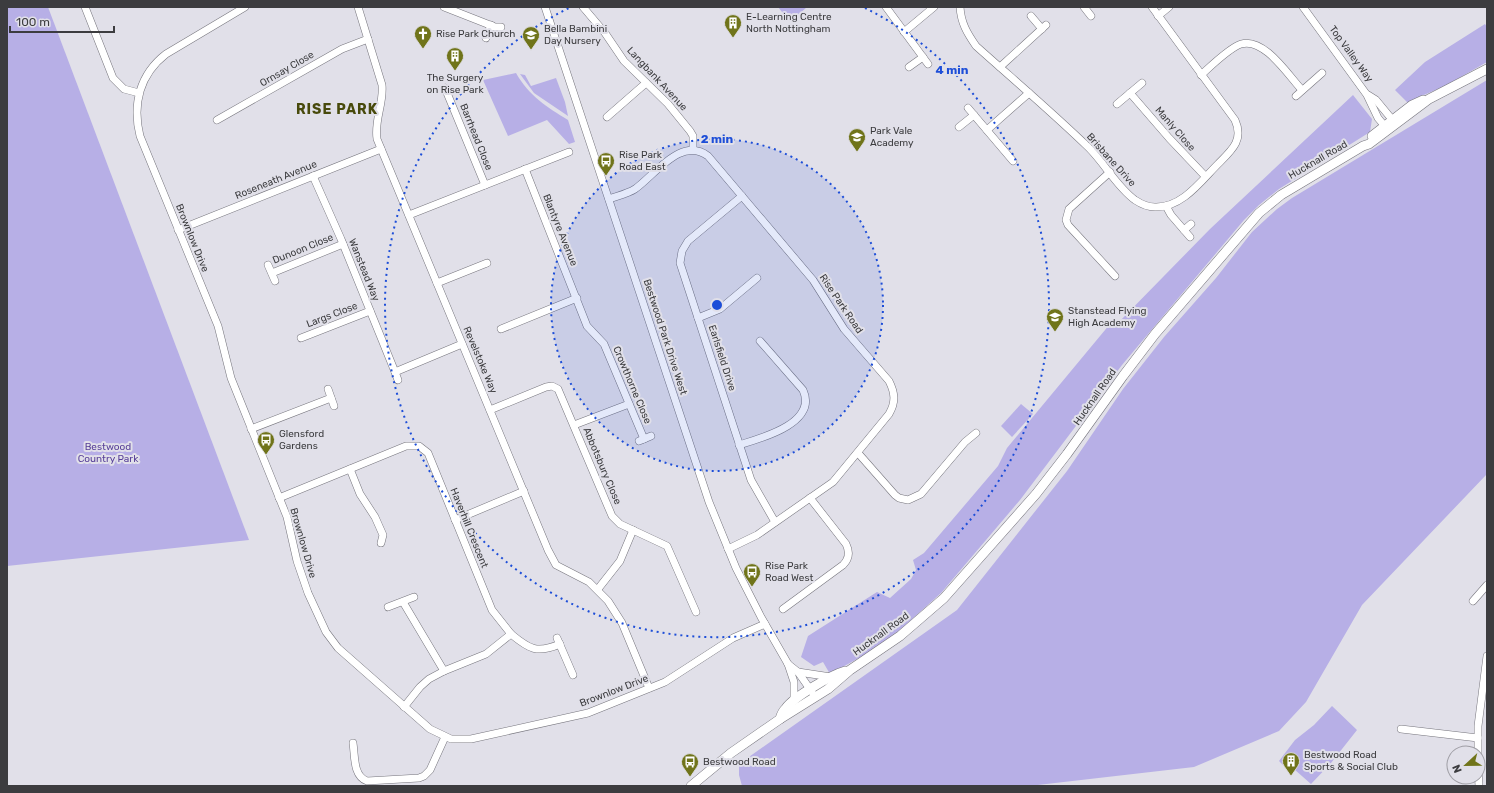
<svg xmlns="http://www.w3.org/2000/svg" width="1494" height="793" viewBox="0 0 1494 793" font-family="Rubik,sans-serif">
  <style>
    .green { fill: #b7afe6 }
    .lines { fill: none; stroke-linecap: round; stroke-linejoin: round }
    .minor-casing { stroke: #76757d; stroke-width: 8 }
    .major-casing { stroke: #76757d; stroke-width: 10 }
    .minor { stroke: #fff; stroke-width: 7 }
    .major { stroke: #fff; stroke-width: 9 }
    .ring { fill: none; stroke: #1d4ed8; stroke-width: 2; stroke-dasharray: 2 4 }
    .labels { text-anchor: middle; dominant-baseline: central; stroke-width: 4; stroke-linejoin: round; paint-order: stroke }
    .poi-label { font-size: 10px; fill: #3c3c3f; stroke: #e1e0e9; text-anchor: start }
    .street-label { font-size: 10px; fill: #3c3c3f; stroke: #e1e0e9 }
    .park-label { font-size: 10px; fill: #573f98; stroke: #e1e0e9 }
    .district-label { font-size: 14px; font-weight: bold; letter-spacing: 1px; fill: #484a0c; stroke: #e1e0e9 }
    .centre { fill: #1d4ed8; stroke: #e1e0e9; stroke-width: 2 }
    .ring-label { font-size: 12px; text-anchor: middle; font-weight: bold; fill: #1d4ed8; stroke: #e1e0e9; stroke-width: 4; stroke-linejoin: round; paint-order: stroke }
  </style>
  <rect width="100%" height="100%" fill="#e1e0e9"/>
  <g class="green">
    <polygon points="7,7 48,7 249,540 7,566"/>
    <polygon points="778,7 807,7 790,22"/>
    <polygon points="1485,24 1487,27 1487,62 1445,86 1419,97 1409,104 1395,90 1425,62"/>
    <path d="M516,73C529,96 547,107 568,120L575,142L569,144L547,120L508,136L483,80Z"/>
    <polygon points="520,74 525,75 531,86 556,78 565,102 568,116 534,93"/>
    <polygon points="1487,80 1487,474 1362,605 1306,702 1279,731 1194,767 1029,786 742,786 739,775 739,764 957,610 1067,471 1123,389 1164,337 1216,278 1252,232 1277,209 1292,198"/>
    <polygon points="1353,95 1372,119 1370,132 1279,189 1259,205 1244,220 1122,365 1020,500 941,593 900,630 866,654 830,674 823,662 814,666 801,657 808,636 877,592 890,598 911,579 916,570 913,560 924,553 998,466 1007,448 1110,324 1117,324 1210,229"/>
    <polygon points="1021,404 1033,414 1012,437 1001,426"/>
    <polygon points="1332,706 1357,730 1331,763 1311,784 1286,762 1283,765 1279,761 1295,740 1314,725"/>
  </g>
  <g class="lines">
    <g class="minor-casing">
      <g id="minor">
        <polyline points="85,7 113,78 124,89 139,93"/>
        <path d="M245,7L166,54C140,74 132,104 140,136L218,326L231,378L287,517L297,561L308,593L326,632L338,648L430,729L451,739H471L588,713L665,682L733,638L765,624"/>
        <path d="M358,7L382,85C384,103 374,120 377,139L548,550L556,565L589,582L608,601L622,623L649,688"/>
        <polyline points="444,7 495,27 501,27"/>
        <polyline points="545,7 709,502 736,568 761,617 788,664 794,682 794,701"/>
        <polyline points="583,7 605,33 624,61 668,104 690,131 693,136 693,149"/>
        <polyline points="886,7 928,64"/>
        <path d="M960,7C961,23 967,33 976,46C1014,80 1053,113 1089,148C1105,164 1117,187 1135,200C1141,204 1148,207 1155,207C1182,208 1201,181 1218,164C1232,150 1244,140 1235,120L1152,7"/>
        <polyline points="1084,7 1091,16"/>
        <polyline points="1303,7 1367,95 1378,118 1388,130"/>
        <polyline points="1031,16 1042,29"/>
        <polyline points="1158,16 1169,7"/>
        <polyline points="904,32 934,7"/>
        <polyline points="486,38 491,25"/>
        <polyline points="909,67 923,57"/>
        <polyline points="1000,67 1046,25"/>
        <path d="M1201,75C1211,66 1229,48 1241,44C1264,37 1288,75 1302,90"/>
        <polyline points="445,88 485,185"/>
        <polyline points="1130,93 1169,138 1205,176"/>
        <polyline points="1368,95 1376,100 1395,123"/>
        <polyline points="1296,96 1322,73"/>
        <polyline points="1117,104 1142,83"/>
        <polyline points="968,108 1013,161"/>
        <polyline points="607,117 646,83"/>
        <polyline points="217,120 342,49 368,39"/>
        <polyline points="959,127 974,115"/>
        <polyline points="987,130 1029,93"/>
        <polyline points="525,169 587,326 604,344 644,439"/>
        <polyline points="1110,172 1069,209 1066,220 1068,225 1115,276"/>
        <polyline points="313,176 341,239 395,372 462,344"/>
        <polyline points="742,196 688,241 682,251 680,263 751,480 775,522"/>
        <path d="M609,199C617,196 627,194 635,189C656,174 681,136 708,156L813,280L844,329L889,381C895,393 896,402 889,414L833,482L757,535L728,549"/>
        <polyline points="1166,206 1171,215 1190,237"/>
        <polyline points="409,215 569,152"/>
        <polyline points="178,230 381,149"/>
        <polyline points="1184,230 1191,224"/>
        <polyline points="268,265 275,281"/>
        <polyline points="272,273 343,244"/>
        <polyline points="437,283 487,263"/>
        <polyline points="698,318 720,309 757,278"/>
        <polyline points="501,329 577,298"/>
        <polyline points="301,338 370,311"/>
        <polyline points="395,372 398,380"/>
        <polyline points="328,389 334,406"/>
        <polyline points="490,410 546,387 552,386 558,389 612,516 620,524 667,546 696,612"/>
        <polyline points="574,425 629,404"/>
        <polyline points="251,429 331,398"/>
        <polyline points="639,441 651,436"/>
        <path d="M739,445C762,438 818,423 803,390L760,341"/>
        <polyline points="858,453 895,495 899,498 908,500 921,494 965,442 976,433"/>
        <polyline points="350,469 360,494 375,517 383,535 381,543"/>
        <polyline points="279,498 406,446 419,446 428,453 492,610 511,634 486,654 444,671 429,679 420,687 404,707"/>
        <polyline points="455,520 524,491"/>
        <polyline points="598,589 620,561 633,530"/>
        <polyline points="1473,601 1487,585"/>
        <polyline points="403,602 444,671"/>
        <polyline points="388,607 414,597"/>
        <path d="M783,609L843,565C849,559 850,552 846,544L810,498"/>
        <path d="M511,634C529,649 537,654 560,644"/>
        <polyline points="557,638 573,675"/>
        <polyline points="788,664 798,672 812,692"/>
        <polyline points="798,672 831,677"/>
        <polyline points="1401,729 1478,738"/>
        <path d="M353,743C355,756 353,776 367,781L419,778L424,776L430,770L445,737"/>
        <polyline points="1478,753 1478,726 1487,656"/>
        <polyline points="1478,769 1479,786"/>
      </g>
    </g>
    <g class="major-casing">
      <g id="major">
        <polyline points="1372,136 1412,105 1423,100"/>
        <path d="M780,719C781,715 783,711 786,708C794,697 831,675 845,671"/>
        <polyline points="691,786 731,753 780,719 828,689 850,670 900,636 944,598 1036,494 1067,454 1123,376 1155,334 1259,213 1281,195 1363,146 1369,144 1429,99 1487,69"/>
      </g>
    </g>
    <use href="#minor" class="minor"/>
    <use href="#major" class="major"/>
  </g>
  <circle cx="717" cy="305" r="166" fill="#1d4ed8" fill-opacity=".12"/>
  <g class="ring">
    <circle cx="717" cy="305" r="166"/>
    <path d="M865 8A332 332 0 1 1 569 8"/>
  </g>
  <defs>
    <g id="building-pin" transform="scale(0.9)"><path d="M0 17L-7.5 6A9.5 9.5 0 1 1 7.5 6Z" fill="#70741a" stroke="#e1e0e9"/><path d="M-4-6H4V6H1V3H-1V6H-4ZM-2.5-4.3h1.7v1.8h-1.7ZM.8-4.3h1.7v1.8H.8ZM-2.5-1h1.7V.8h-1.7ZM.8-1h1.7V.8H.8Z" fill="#fff"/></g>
    <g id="church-pin" transform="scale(0.9)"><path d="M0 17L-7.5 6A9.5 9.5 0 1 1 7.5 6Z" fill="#70741a" stroke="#e1e0e9"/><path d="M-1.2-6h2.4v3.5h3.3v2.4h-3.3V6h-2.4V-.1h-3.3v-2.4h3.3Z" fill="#fff"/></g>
    <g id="school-pin" transform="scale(0.9)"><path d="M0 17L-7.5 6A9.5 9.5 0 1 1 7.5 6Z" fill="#70741a" stroke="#e1e0e9"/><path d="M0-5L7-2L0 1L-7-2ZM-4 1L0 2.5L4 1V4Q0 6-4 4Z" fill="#fff"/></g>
    <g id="bus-pin" transform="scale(0.9)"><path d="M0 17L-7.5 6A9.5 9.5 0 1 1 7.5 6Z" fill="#70741a" stroke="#e1e0e9"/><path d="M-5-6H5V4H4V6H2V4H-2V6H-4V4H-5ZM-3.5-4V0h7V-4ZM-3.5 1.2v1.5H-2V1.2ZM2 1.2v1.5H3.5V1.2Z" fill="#fff"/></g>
  </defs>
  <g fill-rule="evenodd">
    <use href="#building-pin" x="733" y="23"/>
    <use href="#church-pin" x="423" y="34"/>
    <use href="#school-pin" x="531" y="35"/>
    <use href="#building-pin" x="455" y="56"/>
    <use href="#school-pin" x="857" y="137"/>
    <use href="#bus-pin" x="606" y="161"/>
    <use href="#school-pin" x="1055" y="317"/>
    <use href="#bus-pin" x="266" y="440"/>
    <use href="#bus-pin" x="752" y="572"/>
    <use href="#building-pin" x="1291" y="761"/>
    <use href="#bus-pin" x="690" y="762"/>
  </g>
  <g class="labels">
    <g class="poi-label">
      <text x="746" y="17">E-Learning Centre<tspan x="746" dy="12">North Nottingham</tspan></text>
      <text x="544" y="29">Bella Bambini<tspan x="544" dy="12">Day Nursery</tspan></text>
      <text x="436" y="34">Rise Park Church</text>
      <text x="455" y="78" text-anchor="middle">The Surgery<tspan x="455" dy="12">on Rise Park</tspan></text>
      <text x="870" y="131">Park Vale<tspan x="870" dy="12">Academy</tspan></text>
      <text x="619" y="155">Rise Park<tspan x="619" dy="12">Road East</tspan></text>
      <text x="1068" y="311">Stanstead Flying<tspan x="1068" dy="12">High Academy</tspan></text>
      <text x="279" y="434">Glensford<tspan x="279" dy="12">Gardens</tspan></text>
      <text x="765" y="566">Rise Park<tspan x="765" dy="12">Road West</tspan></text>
      <text x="1304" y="755">Bestwood Road<tspan x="1304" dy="12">Sports &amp; Social Club</tspan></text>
      <text x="703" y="762">Bestwood Road</text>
    </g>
    <g class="street-label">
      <text transform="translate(1351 54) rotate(54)">Top Valley Way</text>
      <text transform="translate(287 69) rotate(-30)">Ornsay Close</text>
      <text transform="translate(657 79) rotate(47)">Langbank Avenue</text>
      <text transform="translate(1175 129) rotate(49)">Manly Close</text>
      <text transform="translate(476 137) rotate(68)">Barrhead Close</text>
      <text transform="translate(1111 160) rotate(48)">Brisbane Drive</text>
      <text transform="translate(1318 160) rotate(-30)">Hucknall Road</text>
      <text transform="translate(276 180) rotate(-22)">Roseneath Avenue</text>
      <text transform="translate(560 230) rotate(68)">Blantyre Avenue</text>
      <text transform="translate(192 238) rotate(68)">Brownlow Drive</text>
      <text transform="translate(303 249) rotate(-22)">Dunoon Close</text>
      <text transform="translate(364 270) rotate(68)">Wanstead Way</text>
      <text transform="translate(841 304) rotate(56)">Rise Park Road</text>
      <text transform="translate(332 315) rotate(-21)">Largs Close</text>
      <text transform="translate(665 337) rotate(72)">Bestwood Park Drive West</text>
      <text transform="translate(722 358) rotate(72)">Earlsfield Drive</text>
      <text transform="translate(480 360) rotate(67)">Revelstoke Way</text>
      <text transform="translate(632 385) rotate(67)">Crowthorne Close</text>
      <text transform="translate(1095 397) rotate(-55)">Hucknall Road</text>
      <text transform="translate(602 466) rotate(67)">Abbotsbury Close</text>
      <text transform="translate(469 528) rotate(68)">Haverhill Crescent</text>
      <text transform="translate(303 543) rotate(74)">Brownlow Drive</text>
      <text transform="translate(881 634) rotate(-36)">Hucknall Road</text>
      <text transform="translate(614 691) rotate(-21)">Brownlow Drive</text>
    </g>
    <g class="park-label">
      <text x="108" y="447">Bestwood<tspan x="108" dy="12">Country Park</tspan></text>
    </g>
    <g class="district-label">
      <text x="337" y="109">RISE PARK</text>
    </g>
  </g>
  <circle cx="717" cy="305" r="6" class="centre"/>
  <g class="ring-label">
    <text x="952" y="74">4 min</text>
    <text x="717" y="143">2 min</text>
  </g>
  <rect width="1494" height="793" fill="none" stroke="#3c3c3f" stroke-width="16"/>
  <g transform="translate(1466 765) rotate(248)"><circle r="19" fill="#e1e0e9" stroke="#9f9ea5"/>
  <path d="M0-3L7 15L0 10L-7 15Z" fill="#70741a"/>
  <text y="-6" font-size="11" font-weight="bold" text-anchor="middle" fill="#3c3c3f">N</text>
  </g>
  <path d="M10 26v6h104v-6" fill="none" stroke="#3c3c3f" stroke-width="2"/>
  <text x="16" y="26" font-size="12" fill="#3c3c3f" stroke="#e1e0e9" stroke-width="3" paint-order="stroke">100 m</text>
</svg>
